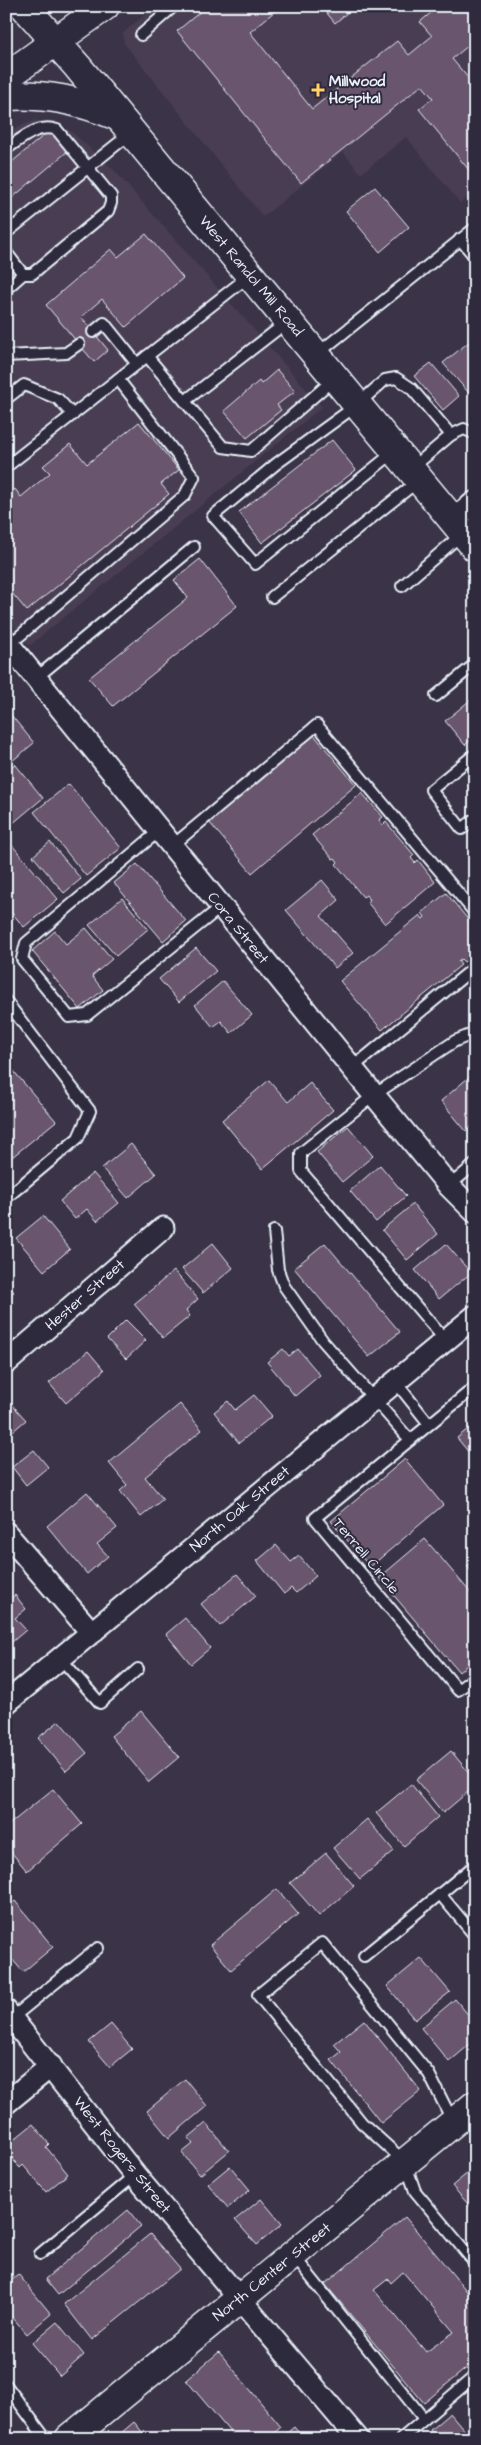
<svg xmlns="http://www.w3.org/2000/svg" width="481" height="2445" viewBox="0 0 481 2445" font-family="'Architects Daughter',sans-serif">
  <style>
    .built { fill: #493d52 }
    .building { fill: #69556d; stroke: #e8f1f8; fill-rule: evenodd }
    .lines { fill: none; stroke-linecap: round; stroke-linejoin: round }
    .service-casing { stroke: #e8f1f8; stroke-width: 14 }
    .minor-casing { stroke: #e8f1f8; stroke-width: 25 }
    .secondary-casing { stroke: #e8f1f8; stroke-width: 31 }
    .service { stroke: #2f2a3d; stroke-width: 10 }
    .minor { stroke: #2f2a3d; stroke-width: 21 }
    .secondary { stroke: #2f2a3d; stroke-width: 28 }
    .poi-dot { fill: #ffd166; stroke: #2f2a3d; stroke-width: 2 }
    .labels { text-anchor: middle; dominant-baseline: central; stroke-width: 4; stroke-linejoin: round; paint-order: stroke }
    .poi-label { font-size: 15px; font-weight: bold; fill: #e8f1f8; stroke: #2f2a3d; text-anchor: start }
    .street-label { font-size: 15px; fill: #e8f1f8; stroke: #2f2a3d }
  </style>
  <rect width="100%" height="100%" fill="#3b3347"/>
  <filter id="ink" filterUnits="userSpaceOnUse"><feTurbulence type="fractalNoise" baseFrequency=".02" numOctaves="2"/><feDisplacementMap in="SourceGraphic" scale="10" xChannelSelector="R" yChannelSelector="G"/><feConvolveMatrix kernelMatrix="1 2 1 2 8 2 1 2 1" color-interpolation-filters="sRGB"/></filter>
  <g filter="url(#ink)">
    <g class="built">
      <polygon points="155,6 475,6 475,192 460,203 406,137 361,174 343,152 263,217 124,43 123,33"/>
      <polygon points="35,120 71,131 115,171 322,407 29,646 12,624 6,628 6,132"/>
    </g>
    <g class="building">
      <polygon points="207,6 281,6 250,32 312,109 397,41 409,55 432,36 420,22 439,6 475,6 475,40 452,59 475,86 475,174 473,175 419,109 433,98 422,85 301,183 177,31"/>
      <polygon points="321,6 355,6 335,23"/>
      <polygon points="50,130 68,151 6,203 6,167"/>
      <polygon points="375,187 409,227 380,252 346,211"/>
      <polygon points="146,234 183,278 126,327 102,299 81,317 108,350 94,362 46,305 111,249 118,257"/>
      <polygon points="475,337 475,398 474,399 443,363"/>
      <polygon points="431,363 459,396 443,410 414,376"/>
      <polygon points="277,370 295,391 277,405 281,410 247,438 224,411 259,381 261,384"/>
      <polygon points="139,422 179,470 161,484 169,494 27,611 6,586 6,496 15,489 21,497 50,473 43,466 70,444 87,464"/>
      <polygon points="332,440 356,470 262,543 239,512"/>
      <polygon points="200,559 237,606 113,706 89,678 188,598 174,580"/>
      <polygon points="475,696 475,737 465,745 445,721"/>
      <polygon points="6,709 34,743 6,766"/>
      <polygon points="314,735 356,785 252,873 209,822"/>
      <polygon points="15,764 43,798 6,829 6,771"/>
      <polygon points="69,784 121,848 86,876 34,812"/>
      <polygon points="362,793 383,817 379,820 383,825 386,822 414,855 411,858 415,863 418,860 435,882 385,924 367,902 370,900 366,895 363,897 336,864 338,862 335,858 333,859 312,835"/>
      <polygon points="6,838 58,899 24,927 6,906"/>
      <polygon points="50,842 81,879 64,893 33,856"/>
      <polygon points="137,864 186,921 163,941 114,883"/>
      <polygon points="322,880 339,900 321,916 353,953 335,968 286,910"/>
      <polygon points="446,893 475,928 475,953 464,962 461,959 458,961 461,965 382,1030 340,981 420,915 423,919 425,917 422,913"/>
      <polygon points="122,898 148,929 116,956 89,925"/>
      <polygon points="86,928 112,959 92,976 103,990 80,1009 32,951 55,931 66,944"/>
      <polygon points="196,948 216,971 179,1002 159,979"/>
      <polygon points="223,981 252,1015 231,1033 221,1021 213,1027 195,1005"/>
      <polygon points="6,1062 56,1121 6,1162"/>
      <polygon points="475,1072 475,1124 466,1131 441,1101"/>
      <polygon points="269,1080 288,1102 310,1083 333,1110 262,1169 222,1120"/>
      <polygon points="348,1126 373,1156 342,1182 317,1152"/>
      <polygon points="131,1144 156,1174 128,1198 102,1168"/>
      <polygon points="380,1165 406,1196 376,1222 350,1191"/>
      <polygon points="93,1173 119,1203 97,1221 87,1209 75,1219 60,1201"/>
      <polygon points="413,1204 438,1234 407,1260 382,1230"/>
      <polygon points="43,1216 70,1249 44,1271 16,1238"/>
      <polygon points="213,1243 233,1268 203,1293 182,1269"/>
      <polygon points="325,1243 400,1332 369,1357 294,1268"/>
      <polygon points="446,1244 471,1273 439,1299 415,1270"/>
      <polygon points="174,1271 198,1299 186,1310 190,1316 163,1338 134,1304"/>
      <polygon points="6,1283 14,1292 6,1298"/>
      <polygon points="126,1320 146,1340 126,1359 107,1339"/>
      <polygon points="283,1349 289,1356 298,1349 320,1375 295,1396 267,1362"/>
      <polygon points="88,1351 104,1370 66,1403 49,1383"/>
      <polygon points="254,1395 272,1416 239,1443 214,1412 228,1401 235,1410"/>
      <polygon points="6,1398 26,1420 6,1437"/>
      <polygon points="180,1404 202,1430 145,1477 163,1499 141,1517 120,1491 127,1485 109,1463"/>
      <polygon points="475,1423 475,1460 457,1438"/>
      <polygon points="34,1450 48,1467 26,1485 12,1467"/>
      <polygon points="405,1459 443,1505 370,1567 331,1521"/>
      <polygon points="87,1492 117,1528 97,1544 108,1556 87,1574 47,1526"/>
      <polygon points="425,1539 475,1598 475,1658 459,1672 379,1578"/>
      <polygon points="276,1545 291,1562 299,1556 316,1576 296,1593 291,1588 284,1594 257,1561"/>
      <polygon points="475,1560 475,1576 467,1566"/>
      <polygon points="237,1574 256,1596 220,1626 201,1604"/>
      <polygon points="15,1595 26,1609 15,1618 26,1630 6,1647 6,1602"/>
      <polygon points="185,1618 210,1648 191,1664 166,1634"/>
      <polygon points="141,1711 179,1757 149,1782 111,1736"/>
      <polygon points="59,1721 87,1753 66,1771 38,1738"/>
      <polygon points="451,1751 475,1780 475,1786 443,1813 416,1780"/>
      <polygon points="411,1784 438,1817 404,1846 376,1813"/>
      <polygon points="53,1789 82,1824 27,1871 6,1846 6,1827"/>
      <polygon points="367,1819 394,1851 360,1879 333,1848"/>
      <polygon points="326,1853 354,1886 319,1916 290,1883"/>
      <polygon points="277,1889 298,1914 231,1970 210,1945"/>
      <polygon points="15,1901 53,1947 23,1972 6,1952 6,1909"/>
      <polygon points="421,1958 450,1992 415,2020 387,1986"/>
      <polygon points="455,1999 475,2023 475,2040 449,2062 421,2028"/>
      <polygon points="364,2020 421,2091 381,2123 331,2060 341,2052 334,2044"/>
      <polygon points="111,2024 132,2049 110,2067 89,2042"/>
      <polygon points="185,2079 207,2106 169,2138 147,2111"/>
      <polygon points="206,2123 229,2151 200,2175 182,2153 193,2144 188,2138"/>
      <polygon points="33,2124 49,2144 46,2147 68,2174 46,2192 23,2165 20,2168 6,2151 6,2146"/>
      <polygon points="230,2166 250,2190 228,2208 208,2184"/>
      <polygon points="475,2167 475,2212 452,2186"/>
      <polygon points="261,2199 282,2224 257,2245 235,2220"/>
      <polygon points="128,2210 141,2226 58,2295 45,2279"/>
      <path d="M405,2217L475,2301V2361L424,2403L325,2284ZM403,2272L454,2332L426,2352L374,2290L388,2279L391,2283Z"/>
      <polygon points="150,2234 180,2269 92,2340 64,2304"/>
      <polygon points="18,2274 51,2314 27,2334 6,2310 6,2284"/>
      <polygon points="57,2322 84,2355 60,2376 32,2343"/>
      <polygon points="219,2352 281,2427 267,2439 236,2439 186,2380"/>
      <polygon points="450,2413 466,2432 460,2439 433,2439 435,2437 430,2430"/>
      <polygon points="134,2422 148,2439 114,2439"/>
      <polygon points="294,2427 304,2439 280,2439"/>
    </g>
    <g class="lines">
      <g class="service-casing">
        <g id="service">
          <polyline points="141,35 174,6"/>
          <path d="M6,149C22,139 38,123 57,130L111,196V203L108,211L32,274H23L6,289"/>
          <polyline points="6,233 131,133"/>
          <polyline points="460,239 475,257"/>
          <polyline points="6,252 23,274"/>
          <polyline points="93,332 104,323 137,364"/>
          <polyline points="317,354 475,228"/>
          <polyline points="6,356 66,353 79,344"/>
          <polyline points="147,356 223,447 251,451 334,379"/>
          <polyline points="6,399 24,385 58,399 73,415"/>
          <polyline points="185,401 287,322"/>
          <polyline points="394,452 255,564 213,516 276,464 357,405 385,380 396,378 411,388 451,435 464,429 475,434"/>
          <polyline points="6,467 249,276"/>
          <polyline points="411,469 451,435"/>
          <polyline points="402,586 462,534"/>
          <polyline points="272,597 418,481"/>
          <polyline points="9,645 185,495 194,477 118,379"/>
          <polyline points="36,678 194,547"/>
          <polyline points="436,696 475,664"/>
          <polyline points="475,754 431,790 462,829 475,819"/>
          <polyline points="159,831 26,943 22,959 69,1017 87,1015 221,907"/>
          <polyline points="172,846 317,725 475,913"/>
          <polyline points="6,1001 90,1111 78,1138 6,1198"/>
          <polyline points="352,1068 475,967"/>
          <polyline points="449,1186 475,1164"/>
          <polyline points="274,1231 278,1270 284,1286 323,1341 410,1440"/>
          <polyline points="445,1340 301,1171 301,1153 374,1095 455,1041 475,1033"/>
          <polyline points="395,1381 429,1424"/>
          <polyline points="475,1387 315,1518 458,1690 475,1677"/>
          <polyline points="61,1659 100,1703 138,1669"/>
          <polyline points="475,1865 440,1894 475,1936"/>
          <polyline points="364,1956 440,1894"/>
          <polyline points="12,2018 98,1948"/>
          <polyline points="453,2122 429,2074 322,1943 258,1995 362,2123 405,2162 415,2191 475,2263"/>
          <polyline points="40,2254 135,2175"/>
          <polyline points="293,2255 424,2419"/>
          <polyline points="6,2385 46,2439"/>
          <polyline points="401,2439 475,2376"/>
        </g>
      </g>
      <g class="minor-casing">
        <g id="minor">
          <polyline points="452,521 475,502"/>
          <polyline points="6,641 374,1095 449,1186 475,1212"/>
          <polyline points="6,1363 163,1228"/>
          <polyline points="6,1533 92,1633"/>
          <polyline points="6,1703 475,1316"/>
          <polyline points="6,2011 135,2175 358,2439"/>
          <polyline points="6,2103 51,2066"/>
        </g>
      </g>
      <g class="secondary-casing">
        <g id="secondary">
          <polyline points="24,6 77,66 475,547"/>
          <polyline points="6,77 105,6"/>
          <path d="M6,96C46,93 80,101 117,116"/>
          <polyline points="69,2439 475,2105"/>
        </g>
      </g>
      <use href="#service" class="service"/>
      <use href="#minor" class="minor"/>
      <use href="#secondary" class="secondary"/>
    </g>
  </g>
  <path class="poi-dot" d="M315.5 82.5h5v5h5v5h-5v5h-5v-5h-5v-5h5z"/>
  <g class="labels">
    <g class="poi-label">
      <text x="329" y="81">Millwood<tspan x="329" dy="17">Hospital</tspan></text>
    </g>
    <g class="street-label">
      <text transform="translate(251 276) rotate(50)">West Randol Mill Road</text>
      <text transform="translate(238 928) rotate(51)">Cora Street</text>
      <text transform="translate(85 1295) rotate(-41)">Hester Street</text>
      <text transform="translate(240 1509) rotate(-40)">North Oak Street</text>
      <text transform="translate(366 1556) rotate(50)">Terrell Circle</text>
      <text transform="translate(122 2155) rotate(51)">West Rogers Street</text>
      <text transform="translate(272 2272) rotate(-39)">North Center Street</text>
    </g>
  </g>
  <rect width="481" height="2445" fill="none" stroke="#2f2a3d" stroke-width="25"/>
  <rect x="12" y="12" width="456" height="2420" fill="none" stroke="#e8f1f8" stroke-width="2" filter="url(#ink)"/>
</svg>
